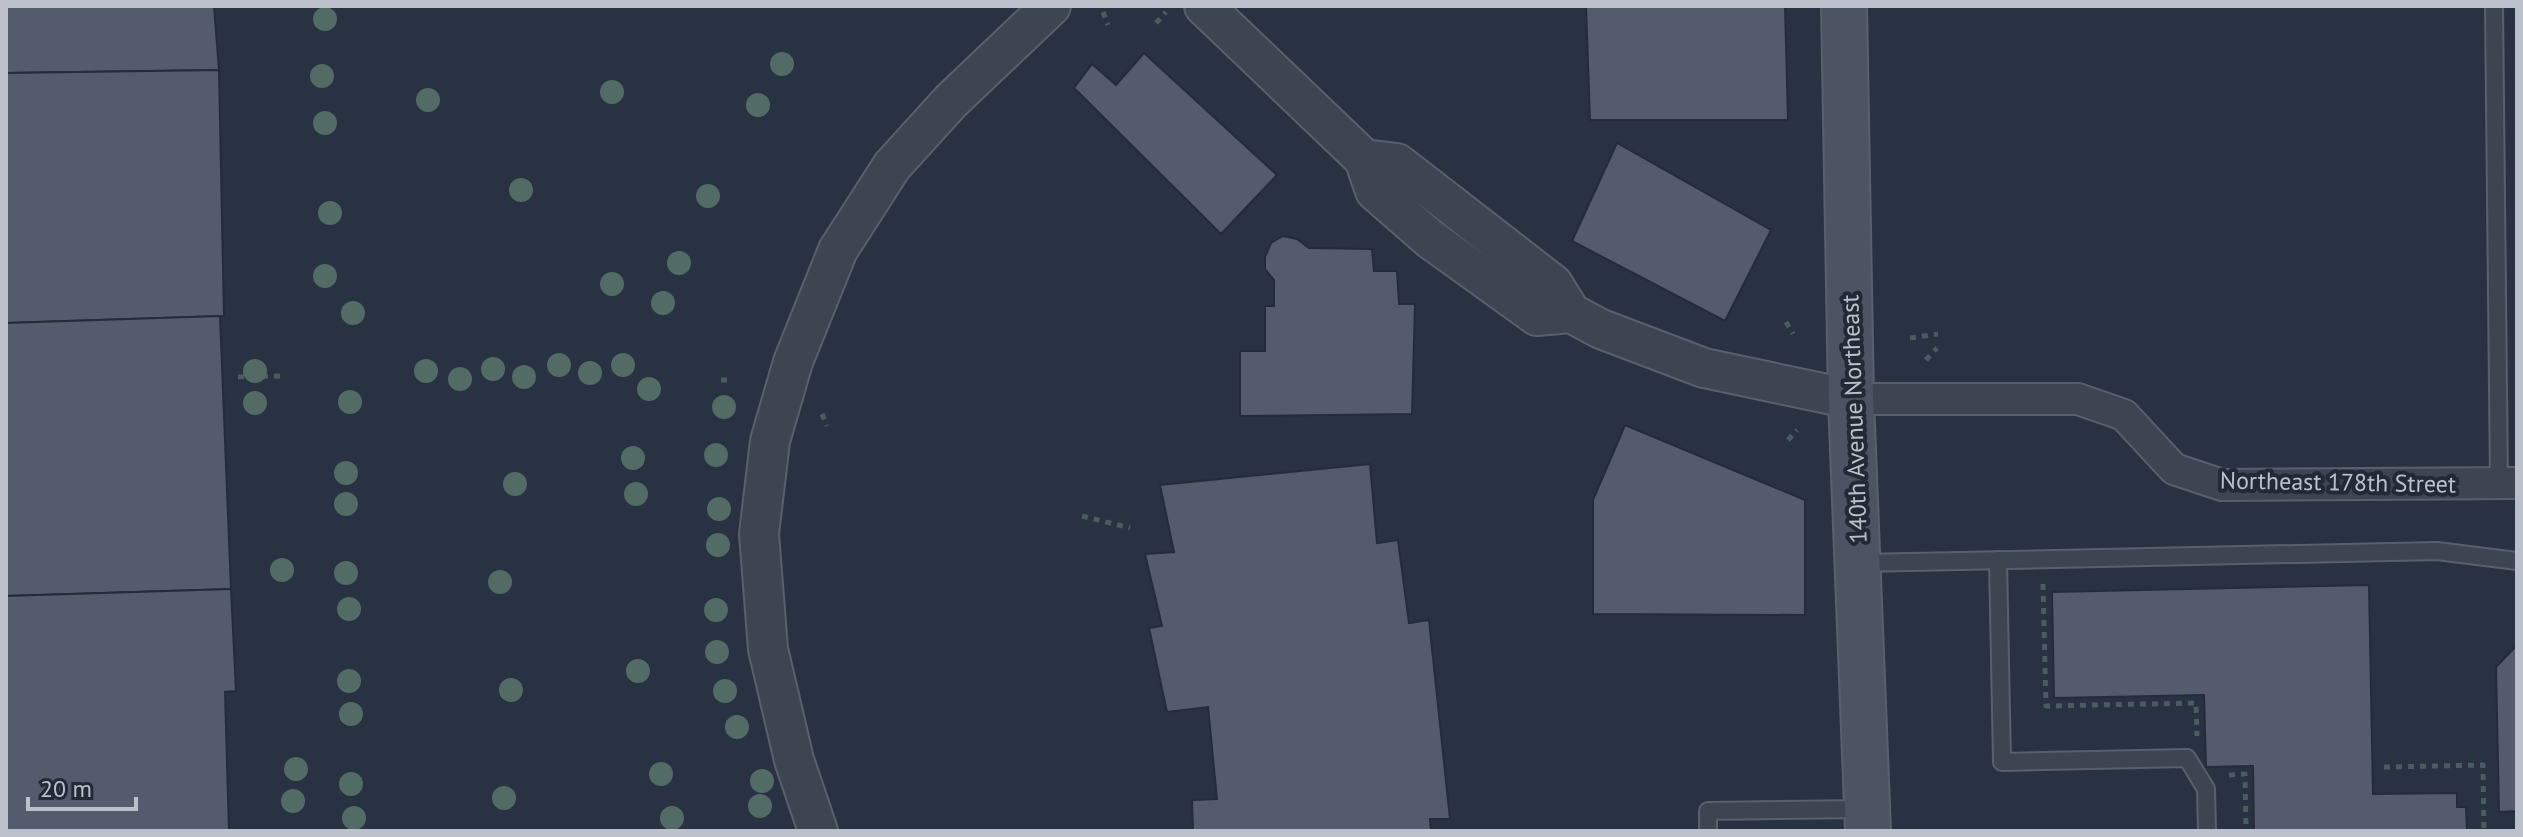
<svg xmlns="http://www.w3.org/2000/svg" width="2523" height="837" viewBox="0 0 2523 837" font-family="'PT Sans',sans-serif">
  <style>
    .building { fill: #535b6c; stroke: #242c39; stroke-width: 2 }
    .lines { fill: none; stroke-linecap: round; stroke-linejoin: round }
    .service-casing { stroke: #59606c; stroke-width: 20 }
    .minor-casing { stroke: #59606c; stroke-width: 34 }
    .tertiary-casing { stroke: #59606c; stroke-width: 42 }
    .secondary-casing { stroke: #59606c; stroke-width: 48 }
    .path { stroke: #4a5c5f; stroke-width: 5; stroke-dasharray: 6 6; stroke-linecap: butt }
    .service { stroke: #3e4552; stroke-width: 16 }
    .minor { stroke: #3e4552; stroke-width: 30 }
    .tertiary { stroke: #3e4552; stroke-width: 38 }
    .secondary { stroke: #4c5464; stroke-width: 44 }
    .tree { fill: #526b64 }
    .labels { text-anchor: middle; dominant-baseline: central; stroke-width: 8; stroke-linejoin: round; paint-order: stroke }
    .street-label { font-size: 24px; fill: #bbc0cb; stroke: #222a37 }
  </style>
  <rect width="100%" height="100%" fill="#293242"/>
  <g class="building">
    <polygon points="6,6 214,6 219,70 6,73"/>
    <polygon points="1586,6 1785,6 1788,120 1590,120"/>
    <polygon points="1144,53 1277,175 1221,234 1074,88 1092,64 1116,85"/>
    <polygon points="219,70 224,316 6,323 6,73"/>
    <polygon points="1617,143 1771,230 1725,321 1572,241"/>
    <polygon points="1283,236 1297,239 1309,248 1372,249 1374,271 1397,271 1399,304 1415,304 1412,414 1240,416 1240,351 1265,351 1265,306 1274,306 1274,280 1265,269 1265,257 1271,243"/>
    <polygon points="220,316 231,589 6,596 6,323"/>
    <polygon points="1625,425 1805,500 1805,615 1593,614 1593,500"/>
    <polygon points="1370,464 1377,543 1398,540 1409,623 1429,620 1450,819 1430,819 1431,831 1193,831 1192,800 1217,799 1208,707 1167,712 1149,628 1162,626 1145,554 1174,552 1160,485"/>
    <polygon points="2369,585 2373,794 2457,793 2457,807 2466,807 2467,831 2254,831 2253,766 2206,767 2204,695 2054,698 2052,592"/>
    <polygon points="231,589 236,691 225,692 229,831 6,831 6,596"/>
    <polygon points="2517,645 2517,811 2499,812 2496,667"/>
  </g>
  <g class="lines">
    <g class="service-casing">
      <g id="service">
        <polyline points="2494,6 2499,484"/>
        <polyline points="1998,560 2002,762 2187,758 2206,789 2207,831"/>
        <polyline points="1861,563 2437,551 2517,561"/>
        <polyline points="1708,831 1708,811 1866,809"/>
      </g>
    </g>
    <g class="minor-casing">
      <polyline id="minor" points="1851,399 2078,399 2124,415 2174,469 2222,485 2517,483"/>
    </g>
    <g class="tertiary-casing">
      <g id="tertiary">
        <polyline points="1204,6 1364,159 1375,191 1430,239 1537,316 1571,313"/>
        <polyline points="1364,159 1397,163 1553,284 1571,313 1601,329 1704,368 1851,399"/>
        <polyline points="818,831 794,760 768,649 759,534 770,441 793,362 838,250 892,166 951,101 1051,6"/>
      </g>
    </g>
    <g class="secondary-casing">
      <polyline id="secondary" points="1844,6 1851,399 1868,831"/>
    </g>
    <g class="path">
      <polyline points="1103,12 1108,25"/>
      <polyline points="1156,23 1166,12"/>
      <polyline points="1786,322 1793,334"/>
      <polyline points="1910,338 1938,334"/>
      <polyline points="1926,360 1937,348"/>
      <polyline points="238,377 284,376"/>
      <polyline points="721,380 731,380"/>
      <polyline points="822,414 827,426"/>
      <polyline points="1788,440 1797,430"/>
      <polyline points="1082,516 1130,528"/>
      <polyline points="2043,584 2046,706 2196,703 2197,736"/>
      <polyline points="2384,767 2483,765 2484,831"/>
      <polyline points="2229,775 2245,774 2246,831"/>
    </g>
    <use href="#service" class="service"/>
    <use href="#minor" class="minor"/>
    <use href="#tertiary" class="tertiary"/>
    <use href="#secondary" class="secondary"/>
  </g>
  <g class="tree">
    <circle cx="325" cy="19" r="12"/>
    <circle cx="782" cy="64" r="12"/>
    <circle cx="322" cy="76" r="12"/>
    <circle cx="612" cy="92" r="12"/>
    <circle cx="428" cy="100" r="12"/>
    <circle cx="758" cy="105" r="12"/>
    <circle cx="325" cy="123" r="12"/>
    <circle cx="521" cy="190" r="12"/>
    <circle cx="708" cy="196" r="12"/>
    <circle cx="330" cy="213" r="12"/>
    <circle cx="679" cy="263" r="12"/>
    <circle cx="325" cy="276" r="12"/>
    <circle cx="612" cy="284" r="12"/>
    <circle cx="663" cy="303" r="12"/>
    <circle cx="353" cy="313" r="12"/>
    <circle cx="559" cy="365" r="12"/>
    <circle cx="623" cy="365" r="12"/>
    <circle cx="493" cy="369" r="12"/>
    <circle cx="255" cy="371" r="12"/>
    <circle cx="426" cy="371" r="12"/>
    <circle cx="590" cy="373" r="12"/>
    <circle cx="524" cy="377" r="12"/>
    <circle cx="460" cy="379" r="12"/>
    <circle cx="649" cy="389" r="12"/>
    <circle cx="350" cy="402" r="12"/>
    <circle cx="255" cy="403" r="12"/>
    <circle cx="724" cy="407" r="12"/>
    <circle cx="716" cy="455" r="12"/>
    <circle cx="633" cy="458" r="12"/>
    <circle cx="346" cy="473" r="12"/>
    <circle cx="515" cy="484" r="12"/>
    <circle cx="636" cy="494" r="12"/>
    <circle cx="346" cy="504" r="12"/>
    <circle cx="719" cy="509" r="12"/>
    <circle cx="718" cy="545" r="12"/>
    <circle cx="282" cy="570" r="12"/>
    <circle cx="346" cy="573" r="12"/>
    <circle cx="500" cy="582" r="12"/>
    <circle cx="349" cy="609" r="12"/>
    <circle cx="716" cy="610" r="12"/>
    <circle cx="717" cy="652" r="12"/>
    <circle cx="638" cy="671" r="12"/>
    <circle cx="349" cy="681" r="12"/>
    <circle cx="511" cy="690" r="12"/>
    <circle cx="725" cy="691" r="12"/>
    <circle cx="351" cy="714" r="12"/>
    <circle cx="737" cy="727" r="12"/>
    <circle cx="296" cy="769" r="12"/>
    <circle cx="661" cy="774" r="12"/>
    <circle cx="762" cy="781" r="12"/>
    <circle cx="351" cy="784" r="12"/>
    <circle cx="504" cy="798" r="12"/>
    <circle cx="293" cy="801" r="12"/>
    <circle cx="760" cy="806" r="12"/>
    <circle cx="354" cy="818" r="12"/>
    <circle cx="672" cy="818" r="12"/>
  </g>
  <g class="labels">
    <g class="street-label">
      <text transform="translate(1854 419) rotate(-92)">140th Avenue Northeast</text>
      <text transform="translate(2338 482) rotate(1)">Northeast 178th Street</text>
    </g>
  </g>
  <rect width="2523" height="837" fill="none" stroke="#bbc0cb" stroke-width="16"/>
  <path d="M28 797v12h108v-12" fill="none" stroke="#bbc0cb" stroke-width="4"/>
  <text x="40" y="797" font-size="24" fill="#bbc0cb" stroke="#222a37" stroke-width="6" paint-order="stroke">20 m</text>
</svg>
